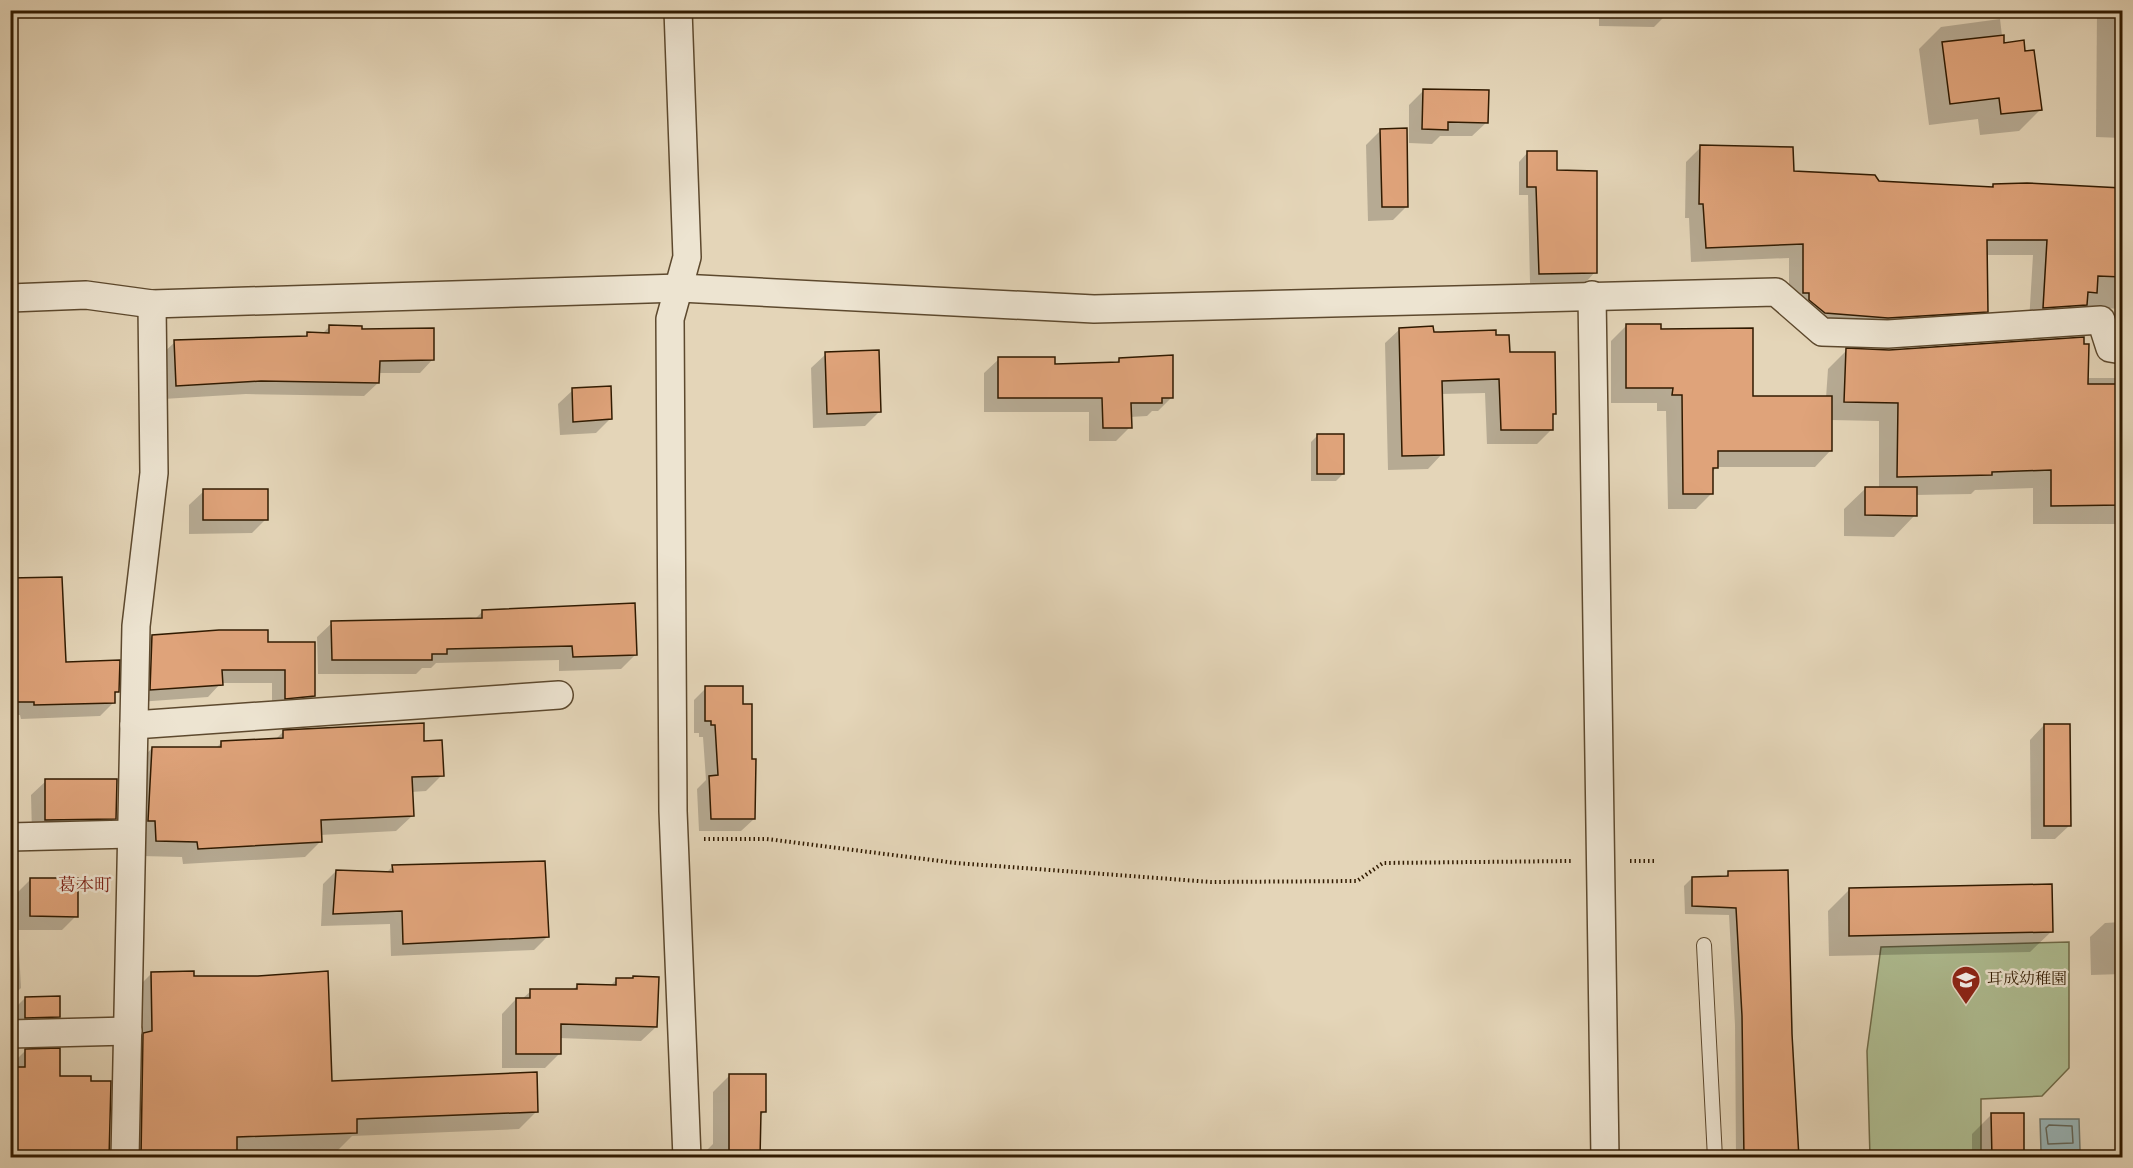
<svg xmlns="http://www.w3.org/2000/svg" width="2133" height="1168" viewBox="0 0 2133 1168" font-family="Vollkorn,'Noto Serif JP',serif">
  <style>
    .green { fill: #afbe93; stroke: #706c4a; stroke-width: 1.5 }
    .water { fill: #99b6b9; stroke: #6f786f; stroke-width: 1.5 }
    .shadow { fill: #0003 }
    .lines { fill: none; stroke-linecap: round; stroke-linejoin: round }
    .shore { stroke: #64685c; stroke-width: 1.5 }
    .building { fill: #dfa37a; stroke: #301a00; stroke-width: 1.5 }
    .service-casing { stroke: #5d492e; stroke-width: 16 }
    .minor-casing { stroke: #5d492e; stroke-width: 30 }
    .path { stroke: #301a00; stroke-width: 4; stroke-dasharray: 1.5 3; stroke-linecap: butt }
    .service { stroke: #ede4d1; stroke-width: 14 }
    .minor { stroke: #ede4d1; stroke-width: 27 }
    .labels { text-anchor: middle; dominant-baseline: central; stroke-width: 5; stroke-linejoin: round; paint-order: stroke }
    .poi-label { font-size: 16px; fill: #301a00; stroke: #ede4d1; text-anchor: start }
    .neighbourhood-label { font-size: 18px; fill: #7a1f14; stroke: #ede4d1 }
  </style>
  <rect width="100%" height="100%" fill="#e4d5b8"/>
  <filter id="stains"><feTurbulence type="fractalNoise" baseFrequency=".00333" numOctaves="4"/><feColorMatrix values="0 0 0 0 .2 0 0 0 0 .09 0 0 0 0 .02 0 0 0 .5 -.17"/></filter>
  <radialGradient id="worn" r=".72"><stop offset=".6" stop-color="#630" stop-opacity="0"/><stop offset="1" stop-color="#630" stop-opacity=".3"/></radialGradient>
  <polygon class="green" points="2069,942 2069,1068 2042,1096 1981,1099 1981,1156 1870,1157 1867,1051 1881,947"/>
  <polygon class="water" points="2040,1119 2079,1119 2080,1150 2041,1151"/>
  <g class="shadow">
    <polygon points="1599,10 1665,10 1665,16 1654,27 1599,26"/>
    <polygon points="2097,10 2122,10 2122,138 2096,137"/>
    <polygon points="2000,19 2003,44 2024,53 2040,110 2019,131 1980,135 1978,119 1929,125 1919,49 1941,27"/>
    <polygon points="1424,90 1487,122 1472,136 1440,136 1432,144 1409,143 1409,105"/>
    <polygon points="1381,130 1407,206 1393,220 1368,221 1366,145"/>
    <polygon points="1701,147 1793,173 1878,182 1991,188 1993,186 2027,185 2122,189 2122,309 2083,307 2070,319 2029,322 2033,255 1986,255 1986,311 1972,326 1810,328 1789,307 1789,258 1691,262 1689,218 1685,218 1686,162"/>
    <polygon points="1528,152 1556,172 1595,272 1586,282 1530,283 1528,195 1519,195 1519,162"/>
    <polygon points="1627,325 1660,330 1752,398 1826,398 1828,369 1847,350 2086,378 2122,378 2122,524 2033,524 2033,488 1975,490 1971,494 1915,495 1915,515 1894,537 1844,536 1844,509 1866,488 1879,488 1879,421 1831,420 1831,450 1815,467 1717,467 1712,472 1712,493 1696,509 1668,509 1666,411 1657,411 1657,403 1611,403 1611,341"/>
    <polygon points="329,327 361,330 433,359 420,373 378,373 378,383 364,396 246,394 163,399 161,355 175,342 304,338 308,334 322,334"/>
    <polygon points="1400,329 1432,333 1508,353 1554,414 1551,416 1551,430 1537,444 1487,444 1485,393 1441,394 1442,454 1428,469 1388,470 1385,343"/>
    <polygon points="826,354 880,411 865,426 813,428 811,368"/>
    <polygon points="999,359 1053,366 1115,364 1119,359 1172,397 1158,411 1152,411 1147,416 1130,417 1130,427 1116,441 1089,441 1089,412 984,412 984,373"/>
    <polygon points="573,390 610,419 596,433 560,435 558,404"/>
    <polygon points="1318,435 1343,474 1336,481 1311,481 1311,442"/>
    <polygon points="204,491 266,519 252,533 189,534 189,505"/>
    <polygon points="10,581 64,664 117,691 114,695 114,702 100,716 21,719 20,715 10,715"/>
    <polygon points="482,612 636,654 621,669 559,671 559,660 436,663 431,668 422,668 416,674 318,674 317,637 332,623 475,619"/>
    <polygon points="152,636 267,644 314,696 301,709 272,711 272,683 221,683 208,697 138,702 139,649"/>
    <polygon points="706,688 754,819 741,831 699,831 697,789 706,780 703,737 699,737 699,733 694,733 694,700"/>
    <polygon points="2044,725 2070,825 2055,839 2031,839 2030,740"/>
    <polygon points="283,732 423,742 442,775 426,791 411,792 412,816 396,831 320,835 321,841 305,857 183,864 182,857 141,856 137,764 152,748 216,748 221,743 275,740"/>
    <polygon points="46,781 115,818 100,832 32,834 31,795"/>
    <polygon points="393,866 547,937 534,950 391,956 390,924 321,926 323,884 336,871 386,873"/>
    <polygon points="1787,871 1797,1158 1736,1158 1735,1025 1729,915 1685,914 1684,886 1692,878 1724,877 1729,873"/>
    <polygon points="31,879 76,916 62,930 16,930 16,894"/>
    <polygon points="1849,890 2052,931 2030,952 1829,956 1828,911"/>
    <polygon points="2122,922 2122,974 2091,975 2090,937 2105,923"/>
    <polygon points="10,950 19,950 21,988 10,998"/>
    <polygon points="151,974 192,977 331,1082 537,1111 519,1129 352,1136 338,1150 235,1153 235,1158 124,1158 134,991"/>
    <polygon points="634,977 656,1027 641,1041 559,1038 559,1054 545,1068 502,1068 502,1014 516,999 522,999 531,991 572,991 578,985 610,986 617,979 631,980"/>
    <polygon points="25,998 59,1016 52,1023 18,1024 18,1005"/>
    <polygon points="25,1051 59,1077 10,1158 10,1066"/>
    <polygon points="729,1076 765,1111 759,1117 758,1158 699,1158 713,1144 713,1092"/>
    <polygon points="1992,1114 2023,1158 1972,1158 1972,1134"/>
    <polygon points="532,1150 626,1153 626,1158 524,1158"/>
  </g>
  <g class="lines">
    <polygon class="shore" points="2049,1125 2072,1126 2073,1143 2048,1144 2046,1128"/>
  </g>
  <g class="building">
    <polygon points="2004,35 2004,43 2024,40 2025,51 2034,50 2042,110 2001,114 1999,98 1950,104 1942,42"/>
    <polygon points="1423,89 1489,90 1488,123 1448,122 1448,130 1422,129"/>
    <polygon points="1407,128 1408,207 1382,207 1380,129"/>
    <polygon points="1700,145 1793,147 1794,171 1875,175 1879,181 1993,187 1993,184 2027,183 2122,188 2122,277 2098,276 2097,293 2088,292 2087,305 2043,308 2047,240 1987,240 1988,312 1888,318 1825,313 1809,300 1809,293 1803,293 1803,244 1706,248 1703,204 1699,204"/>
    <polygon points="1527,151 1557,151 1557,170 1597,171 1597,273 1539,274 1536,187 1527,187"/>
    <polygon points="1626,324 1661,324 1661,329 1753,328 1753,396 1832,396 1832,451 1718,451 1718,468 1713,468 1713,494 1683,494 1682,395 1672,395 1673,388 1626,388"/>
    <polygon points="329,325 362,326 362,329 434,328 434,360 380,361 379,383 261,381 176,386 174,340 307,336 307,332 329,333"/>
    <polygon points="1433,326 1434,332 1441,332 1496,330 1496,335 1509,335 1510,352 1555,352 1556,414 1553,414 1553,430 1501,430 1499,379 1442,381 1444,455 1402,456 1399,328"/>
    <polygon points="2084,337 2084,344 2089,344 2088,384 2122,384 2122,505 2051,506 2051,470 1992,472 1992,475 1897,477 1898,403 1844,402 1846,348 1889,350"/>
    <polygon points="879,350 881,412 827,414 825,352"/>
    <polygon points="1173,355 1173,398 1162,398 1162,403 1131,403 1132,428 1103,428 1102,398 998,398 998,357 1055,357 1055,364 1119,362 1119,358"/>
    <polygon points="611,386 612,419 573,422 572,388"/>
    <rect x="1317" y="434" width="27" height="40"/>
    <polygon points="1865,487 1917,487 1917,516 1865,515"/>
    <rect x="203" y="489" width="65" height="31"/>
    <polygon points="62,577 66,662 120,660 119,692 115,692 115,703 34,705 34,702 10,702 10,578"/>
    <polygon points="635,603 637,655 573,657 572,646 447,649 447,654 432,654 432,660 332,660 331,621 482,618 482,610"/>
    <polygon points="219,630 268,630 268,642 315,642 315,696 285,699 285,670 222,670 223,685 150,690 152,635"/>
    <polygon points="705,686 743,686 743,704 752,704 752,759 756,759 755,819 711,819 709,776 718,775 715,725 711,725 711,721 705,721"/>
    <polygon points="424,723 424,741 442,740 444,776 412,777 414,816 321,820 322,842 198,849 197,842 156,841 155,821 148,821 152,747 221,747 221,741 283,738 283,730"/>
    <polygon points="2044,724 2070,724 2071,826 2044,826"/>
    <polygon points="45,779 117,779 116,819 45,820"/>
    <polygon points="545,861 549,937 403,944 402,911 333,914 336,870 393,872 392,865"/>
    <polygon points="1788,870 1792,1034 1799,1158 1744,1158 1742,1016 1736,908 1692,906 1692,877 1728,876 1728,871"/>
    <polygon points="30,878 78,878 78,917 30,916"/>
    <polygon points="2052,884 2053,932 1849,936 1849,888"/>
    <polygon points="194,971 194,976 258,976 328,971 332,1081 537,1072 538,1112 357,1119 357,1133 237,1137 237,1158 141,1158 143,1033 152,1031 151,972"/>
    <polygon points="633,976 659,977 657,1027 561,1024 561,1054 516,1054 516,998 530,998 530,989 577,989 577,984 616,985 616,978 633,978"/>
    <polygon points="60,996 60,1017 25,1018 25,997"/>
    <polygon points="60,1048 60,1076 91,1076 91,1081 111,1081 109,1158 10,1158 10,1067 25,1067 25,1049"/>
    <polygon points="729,1074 766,1074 766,1112 761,1112 760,1158 729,1158"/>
    <polygon points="1991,1113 2024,1113 2024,1158 1992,1158"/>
  </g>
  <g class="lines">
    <g class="service-casing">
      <polyline id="service" points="1704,945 1715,1158"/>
    </g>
    <g class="minor-casing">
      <g id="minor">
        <polyline points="678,10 687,257 670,319 673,811 687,1158"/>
        <polyline points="1592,295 1605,1158"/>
        <polyline points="10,298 86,295 152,304 680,288 1094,309 1776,292 1822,332 1888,334 2101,320 2110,348 2122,350"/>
        <polyline points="134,725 559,695"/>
        <polyline points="10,837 131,834"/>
        <polyline points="10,1034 128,1031"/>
        <polyline points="125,1158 136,626 154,473 152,304"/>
      </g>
    </g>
    <g class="path">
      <polyline points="704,839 767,839 956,863 1211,882 1357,881 1383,863 1571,861"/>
      <polyline points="1630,861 1656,861"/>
    </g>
    <use href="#service" class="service"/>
    <use href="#minor" class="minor"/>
  </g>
  <defs>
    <g id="school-pin" transform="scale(1.5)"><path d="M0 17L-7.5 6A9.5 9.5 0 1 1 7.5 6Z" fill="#8f2418" stroke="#ede4d1"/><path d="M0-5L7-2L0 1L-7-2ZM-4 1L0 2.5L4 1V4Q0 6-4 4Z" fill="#fff"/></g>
  </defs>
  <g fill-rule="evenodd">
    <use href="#school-pin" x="1966" y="980"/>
  </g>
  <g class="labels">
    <g class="poi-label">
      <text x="1987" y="980">耳成幼稚園</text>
    </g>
    <g class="neighbourhood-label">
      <text x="85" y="886">葛本町</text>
    </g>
  </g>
  <rect width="2133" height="1168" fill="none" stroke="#e4d5b8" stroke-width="36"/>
  <rect x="12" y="12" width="2109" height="1144" fill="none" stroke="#301a00" stroke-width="3"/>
  <rect x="18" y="18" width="2097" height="1132" fill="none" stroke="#301a00" stroke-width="1.5"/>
  <rect width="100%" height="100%" filter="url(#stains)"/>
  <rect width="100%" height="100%" fill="url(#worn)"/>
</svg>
